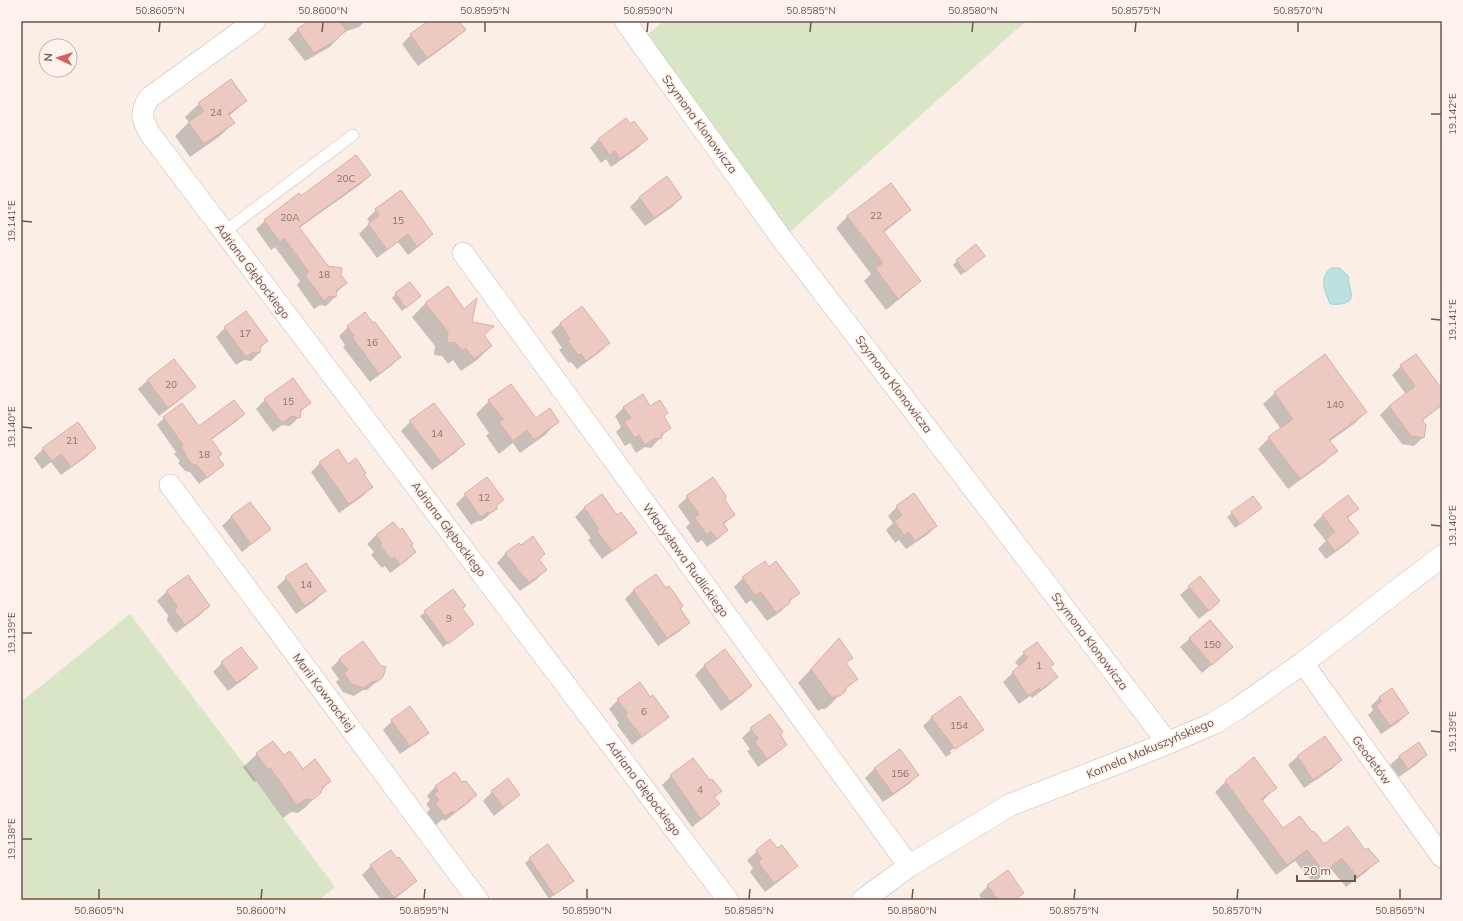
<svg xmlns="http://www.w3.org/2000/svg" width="1463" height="921" viewBox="0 0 1463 921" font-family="Mulish,sans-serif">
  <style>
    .green { fill: #d9e6c6 }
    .water { fill: #bde1df; stroke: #a4d2d0 }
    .shadow { fill: #0003; fill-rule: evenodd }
    .building { fill: #eccac1; stroke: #ddaea3 }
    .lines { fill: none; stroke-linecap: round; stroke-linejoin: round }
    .service-casing { stroke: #ccb7b0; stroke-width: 12 }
    .minor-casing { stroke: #ccb7b0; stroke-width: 22 }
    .tertiary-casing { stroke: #ccb7b0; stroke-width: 23 }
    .service { stroke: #fff; stroke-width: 11 }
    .minor { stroke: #fff; stroke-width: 21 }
    .tertiary { stroke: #fff; stroke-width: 22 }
    .ticks { fill: none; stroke: #70534e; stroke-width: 1.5 }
    .labels { text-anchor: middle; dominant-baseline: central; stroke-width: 3.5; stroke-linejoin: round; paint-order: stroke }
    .number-label { font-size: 10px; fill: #8f716b }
    .street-label { font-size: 12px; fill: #70534e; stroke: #fdf3ec }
    .neatline { fill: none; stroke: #70534e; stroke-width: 1.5 }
    .ticks-label { font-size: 10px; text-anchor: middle; fill: #70534e }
  </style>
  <rect width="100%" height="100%" fill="#faeee6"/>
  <g class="green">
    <polygon points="664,21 1024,21 1024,23 782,239 639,41"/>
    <polygon points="130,614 237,755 335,887 319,900 21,900 21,702"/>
  </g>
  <path class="water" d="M1331,268H1340L1349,277C1348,284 1350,286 1351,292C1354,305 1338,305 1330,304C1325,290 1318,279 1331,268Z"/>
  <g class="shadow">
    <polygon points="311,21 365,21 359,27 347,31 338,37 330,47 305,61 288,39 297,30"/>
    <polygon points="430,21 458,21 464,30 455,39 418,66 402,44 411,35"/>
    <polygon points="231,80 246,101 229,116 233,123 220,136 190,157 175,136 189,122 185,117 199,104"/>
    <polygon points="630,126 646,139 638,148 611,167 606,159 601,163 590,148 599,139"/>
    <polygon points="370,175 361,184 299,228 328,267 340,275 346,283 336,293 335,297 326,306 320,305 314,309 297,285 300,281 275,247 271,250 256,229 265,221 301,197"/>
    <polygon points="667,178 681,198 672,207 645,226 630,207 639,198"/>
    <polygon points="376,210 432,234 423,243 408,255 398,242 377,258 359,234 370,223 367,219"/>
    <polygon points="910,210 898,221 883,233 920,281 908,292 886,310 864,281 871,274 836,228 848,216"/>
    <polygon points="980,260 961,275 953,265 957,261"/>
    <polygon points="396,294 420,296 402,311 392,298"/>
    <polygon points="426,303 471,323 492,327 483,336 491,346 477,360 461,371 453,360 448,364 442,356 434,355 435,346 412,317"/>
    <polygon points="582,308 609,343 600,352 577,369 571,362 569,363 559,350 562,348 551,332 560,324"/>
    <polygon points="246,312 267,341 260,348 260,352 251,361 244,360 236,365 216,337 225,328"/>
    <polygon points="348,327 400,357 391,366 370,382 343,347 345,345 339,336"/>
    <polygon points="174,360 194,387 185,396 159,416 138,389 147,381"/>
    <polygon points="1401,366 1442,391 1442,405 1422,421 1423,437 1414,446 1402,444 1380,415 1389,406 1406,394 1392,375"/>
    <polygon points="1275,393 1366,412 1355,423 1329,442 1336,451 1325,462 1288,489 1258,449 1269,438 1281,429 1263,404"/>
    <polygon points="265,400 310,403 301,411 299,417 290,426 282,425 273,432 256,409"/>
    <polygon points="489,401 535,420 558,421 545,435 520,453 513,443 499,454 486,436 489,433 476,414"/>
    <polygon points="434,404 464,444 455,453 432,470 401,431 410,422"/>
    <polygon points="182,405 199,427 243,414 237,421 211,440 221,454 218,458 223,465 199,484 190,472 185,471 178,463 180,461 174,454 176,452 157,425 164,418"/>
    <polygon points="624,407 650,407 663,417 670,427 651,448 645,447 636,453 630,443 625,446 616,432 621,427 615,416"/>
    <polygon points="95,448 86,457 61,475 51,462 42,469 34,458 43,449"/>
    <polygon points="320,463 348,465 363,475 371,487 363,496 339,513 311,472"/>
    <polygon points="465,495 502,500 487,517 481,521 478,521 471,525 456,504"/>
    <polygon points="602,495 617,516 635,532 626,541 602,559 588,540 591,538 575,517 584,508"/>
    <polygon points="1348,496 1357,509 1347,519 1358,533 1349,542 1326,559 1318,549 1326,541 1313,525 1322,516"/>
    <polygon points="687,497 724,501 734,515 723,525 727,530 718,539 707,547 702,540 697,543 686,527 690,523 678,506"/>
    <polygon points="1253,497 1256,512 1235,528 1227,517"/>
    <polygon points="250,503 269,529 260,538 242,552 222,526 231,517"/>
    <polygon points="897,507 936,526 927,535 906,549 899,540 895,543 886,530 893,523 888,516"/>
    <polygon points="376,535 410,546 415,552 406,561 390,573 385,566 382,568 371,555 374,552 367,544"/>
    <polygon points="519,544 544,554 538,560 545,570 537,579 520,591 497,563 505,554"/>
    <polygon points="769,568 798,593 780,612 767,621 751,600 746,604 734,587 743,578"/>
    <polygon points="187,577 209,606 200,615 176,633 167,621 168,615 157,601 166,592"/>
    <polygon points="286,578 324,591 316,600 296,614 277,587"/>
    <polygon points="1189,587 1210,610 1199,619 1180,595"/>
    <polygon points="634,590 679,609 689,622 680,631 658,646 625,599"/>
    <polygon points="453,591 464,606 461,609 468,628 443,647 420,616"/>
    <polygon points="1210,621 1222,656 1202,673 1180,647"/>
    <polygon points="839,639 851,658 846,664 856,678 830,705 825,709 821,709 818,711 798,683"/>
    <polygon points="241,649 256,668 247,677 228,691 213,672 222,663"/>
    <polygon points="725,651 751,686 742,695 721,711 695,675 704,666"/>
    <polygon points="1024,653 1049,667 1057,677 1048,686 1032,698 1030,696 1019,704 1003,682 1019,667 1015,662"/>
    <polygon points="340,659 382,677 367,690 363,690 354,696 343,692 336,682 339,679 331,668"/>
    <polygon points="1380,697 1408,713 1399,722 1381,734 1368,715 1373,710 1371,706"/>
    <polygon points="650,698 667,717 658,725 632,745 617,725 619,723 609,709 618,700"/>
    <path d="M932,717L982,729L973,738L946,757L923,726ZM973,735V738L951,753L950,751Z"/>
    <polygon points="392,721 428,732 419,741 400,754 383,730"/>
    <polygon points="751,729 779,735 786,745 777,753 758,767 747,751 750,749 742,738"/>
    <polygon points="1324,738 1341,760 1332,769 1304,788 1288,765 1297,757"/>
    <polygon points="1419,744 1426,755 1417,764 1399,777 1390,765 1399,757"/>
    <polygon points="899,750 918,775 909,784 883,802 865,778 874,769"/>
    <polygon points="257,754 284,757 302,770 330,781 306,807 298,813 291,812 283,818 256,781 254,782 243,767"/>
    <polygon points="693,759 709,782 720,791 714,798 719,804 710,813 692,827 662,785 671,776"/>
    <polygon points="1226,781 1276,788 1262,801 1283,830 1312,834 1324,846 1365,851 1377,861 1366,872 1346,887 1331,869 1317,880 1310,879 1295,861 1276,875 1215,792"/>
    <polygon points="462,783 476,795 467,804 445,821 443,819 436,825 427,813 430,809 426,804 430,800 427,796 435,787"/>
    <polygon points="492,792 519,794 510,803 494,816 483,801"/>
    <polygon points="770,840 777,849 796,866 787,875 765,892 750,872 753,868 747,860"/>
    <polygon points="530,859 568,885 549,899 525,863"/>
    <polygon points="371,866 415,881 406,890 393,900 381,900 362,875"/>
    <polygon points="1007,871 1023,893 1016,900 982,900 979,895 988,886"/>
  </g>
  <g class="building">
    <polygon points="309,21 339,21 346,30 335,41 314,53 297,29"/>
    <polygon points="428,21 459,21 466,30 427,58 410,34"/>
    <polygon points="231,79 247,101 228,114 235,123 204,144 188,122 204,111 198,103"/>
    <polygon points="626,118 630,124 634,121 648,139 620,159 615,151 610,155 598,139"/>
    <polygon points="356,155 371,175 299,227 328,266 342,268 341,275 347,283 337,290 336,297 329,296 324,301 305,275 309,272 284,238 280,242 264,220 299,193 301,196"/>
    <polygon points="667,176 682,198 654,218 639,197"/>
    <polygon points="891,183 911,210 883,231 921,281 898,299 875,268 883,263 847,216"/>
    <polygon points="401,190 433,234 417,247 408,234 387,250 368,224 379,215 375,209"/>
    <polygon points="976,244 985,256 965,272 956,260"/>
    <polygon points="410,282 421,296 406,308 395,293"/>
    <polygon points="448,286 464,309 477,298 472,322 494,326 484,335 492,346 474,359 466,348 462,351 456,343 447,342 448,332 425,303"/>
    <polygon points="582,306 610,343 586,361 581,354 578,355 568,341 570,339 560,323"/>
    <polygon points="246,311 268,341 261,346 260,353 253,352 246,357 224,327"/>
    <polygon points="365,312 373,323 375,322 401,357 379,374 352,337 354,336 347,326"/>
    <polygon points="1325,354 1367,412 1329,440 1338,451 1300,479 1268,437 1293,419 1274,392"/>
    <polygon points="1416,354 1442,389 1442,405 1422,420 1426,425 1424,438 1411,436 1389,406 1415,386 1400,365"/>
    <polygon points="174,359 196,387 168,408 147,380"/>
    <polygon points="293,378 311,403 301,410 300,418 292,416 282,423 264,399"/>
    <polygon points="511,384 536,418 550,408 559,422 534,440 527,430 513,441 499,422 503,419 488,400"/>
    <polygon points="643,394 650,406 660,400 668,413 664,416 671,428 662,434 661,439 655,438 645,445 639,435 635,438 624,422 631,418 623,407"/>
    <polygon points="234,400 245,414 211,439 222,454 218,457 224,465 207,478 197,465 192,464 185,455 186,454 180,446 183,445 163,417 182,403 199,426"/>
    <polygon points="434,403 465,444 441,462 409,421"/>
    <polygon points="78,422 96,448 71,467 61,454 52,461 42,448"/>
    <polygon points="338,449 348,464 356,458 366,473 364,475 373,487 349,504 319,462"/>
    <polygon points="487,477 504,500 497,505 497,509 491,513 487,512 481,517 464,494"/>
    <polygon points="713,477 726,496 725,500 735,515 723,523 728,530 717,539 711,531 707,535 694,517 699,514 686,496"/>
    <polygon points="914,493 937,526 915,541 909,532 904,535 894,521 902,515 896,506"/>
    <polygon points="602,494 617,515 621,512 637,533 612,551 596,530 599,529 584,507"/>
    <polygon points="1348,495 1359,509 1347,517 1359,533 1335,551 1326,539 1335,532 1322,515"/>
    <polygon points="1253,496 1262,508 1240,524 1231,512"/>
    <polygon points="250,502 271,529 251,544 231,516"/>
    <polygon points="393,522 400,530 402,528 413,544 411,545 416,552 400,565 394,557 391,560 380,545 382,543 376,535"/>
    <polygon points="533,536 545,554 539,559 547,570 529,583 505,553 519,543 521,545"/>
    <polygon points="765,561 769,567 776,561 800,593 789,601 790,603 776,613 761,592 755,595 742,577"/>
    <polygon points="306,563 326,591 305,606 285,577"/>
    <polygon points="656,574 666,588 669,586 676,595 683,606 680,608 690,623 667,638 633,590"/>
    <polygon points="188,575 210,606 185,625 175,611 177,606 166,591"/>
    <polygon points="1200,576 1220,601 1209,611 1188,586"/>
    <polygon points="453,589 466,606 462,608 474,624 448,644 424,611"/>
    <polygon points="1210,620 1233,647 1212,665 1189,638"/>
    <polygon points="839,638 853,658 846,663 858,679 846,688 845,692 840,696 836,696 832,698 811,669"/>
    <polygon points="363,641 381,666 386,667 383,677 377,682 373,681 364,688 352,684 344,673 348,670 339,659"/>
    <polygon points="1037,642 1054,664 1050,667 1058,677 1041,690 1039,688 1028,696 1012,672 1028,658 1023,652"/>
    <polygon points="241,647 258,668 236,683 221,662"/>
    <polygon points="725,649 752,686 730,702 704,665"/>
    <polygon points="640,682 650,697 653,695 669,717 642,737 625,715 628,713 617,699"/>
    <polygon points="1392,688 1409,713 1390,726 1376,706 1382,701 1379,697"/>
    <polygon points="960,696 984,730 955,749 931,717"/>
    <polygon points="410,706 429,733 410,746 391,720"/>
    <polygon points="770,714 783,732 780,734 787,745 767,759 755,742 758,739 750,728"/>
    <polygon points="1325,736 1342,760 1313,780 1297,756"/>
    <polygon points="273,741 284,755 290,751 303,769 315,759 331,781 322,788 321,793 312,800 306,799 297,805 270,768 268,769 256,753"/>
    <polygon points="1419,742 1427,755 1408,769 1399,756"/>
    <polygon points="900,749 919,775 893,794 874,768"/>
    <polygon points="1254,757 1277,788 1261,799 1283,828 1300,816 1312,832 1314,831 1324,844 1348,826 1365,850 1368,848 1379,861 1357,877 1342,858 1328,869 1321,868 1307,850 1287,865 1225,781"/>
    <polygon points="693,758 710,780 712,779 722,791 714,797 720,804 701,819 670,775"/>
    <polygon points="455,772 462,782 466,781 477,795 454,813 453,811 445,816 435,803 439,800 434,794 438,791 435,786"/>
    <polygon points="508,778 520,795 503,807 491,791"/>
    <polygon points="770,839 777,848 782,845 798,866 774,883 758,862 762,859 756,850"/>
    <polygon points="548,844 574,881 554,895 529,858"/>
    <polygon points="391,850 397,858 399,857 417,881 394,898 370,865"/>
    <polygon points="1008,870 1024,893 1014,900 998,900 987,885"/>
  </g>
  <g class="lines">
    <g class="service-casing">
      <polyline id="service" points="224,232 353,135"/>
    </g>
    <g class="minor-casing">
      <g id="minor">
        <path d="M255,21L149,98C139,114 142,120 151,135L728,900"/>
        <polyline points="625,21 782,239 1168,743"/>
        <polyline points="463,253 909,866"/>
        <polyline points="170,485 478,900"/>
        <polyline points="1303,663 1442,857"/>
      </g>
    </g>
    <g class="tertiary-casing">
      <polyline id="tertiary" points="863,900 909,866 1010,805 1168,743 1214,723 1237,709 1303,663 1442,556"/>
    </g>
    <use href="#service" class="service"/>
    <use href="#minor" class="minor"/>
    <use href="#tertiary" class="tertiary"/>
  </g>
  <path class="ticks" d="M159,32L160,22M322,32L323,22M485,32V22M647,32L648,22M810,32L811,22M972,32L973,22M1135,32L1136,22M1298,32V22M1431,114H1441M22,221L32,222M1431,319L1441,320M22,427L32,428M1431,525L1441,526M22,633H32M1431,731L1441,732M22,839H32M99,899V889M261,899L262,889M424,899L425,889M587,899V889M749,899L750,889M912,899L913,889M1074,899L1075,889M1237,899L1238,889M1400,899V889"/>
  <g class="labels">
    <g class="number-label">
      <text x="216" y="112">24</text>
      <text x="346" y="178">20C</text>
      <text x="876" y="215">22</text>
      <text x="290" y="217">20A</text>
      <text x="398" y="220">15</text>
      <text x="324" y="274">18</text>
      <text x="245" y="333">17</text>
      <text x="372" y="342">16</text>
      <text x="171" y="384">20</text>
      <text x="288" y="401">15</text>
      <text x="1335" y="404">140</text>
      <text x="437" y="433">14</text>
      <text x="72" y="440">21</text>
      <text x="204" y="454">18</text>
      <text x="484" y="497">12</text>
      <text x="306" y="584">14</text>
      <text x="449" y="618">9</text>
      <text x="1212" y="644">150</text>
      <text x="1039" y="665">1</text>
      <text x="644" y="711">6</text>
      <text x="959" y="725">154</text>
      <text x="900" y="773">156</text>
      <text x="700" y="789">4</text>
    </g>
    <g class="street-label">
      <text transform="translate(700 124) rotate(54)">Szymona Klonowicza</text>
      <text transform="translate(253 271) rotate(53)">Adriana Głębockiego</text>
      <text transform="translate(894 384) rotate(53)">Szymona Klonowicza</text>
      <text transform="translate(449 529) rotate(53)">Adriana Głębockiego</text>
      <text transform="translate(686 560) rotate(54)">Władysława Rudlickiego</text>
      <text transform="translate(1090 641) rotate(53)">Szymona Klonowicza</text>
      <text transform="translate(324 692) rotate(53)">Marii Kownackiej</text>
      <text transform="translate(1150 748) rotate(-23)">Kornela Makuszyńskiego</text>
      <text transform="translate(1372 760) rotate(54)">Geodetów</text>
      <text transform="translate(644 788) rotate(53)">Adriana Głębockiego</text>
    </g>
  </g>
  <rect width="1463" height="921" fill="none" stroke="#fdf3ec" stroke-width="44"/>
  <g transform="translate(58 58) rotate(274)"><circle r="19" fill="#fdf3ec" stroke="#c5b3ad"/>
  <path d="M0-3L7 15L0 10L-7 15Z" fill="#d65d58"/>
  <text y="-6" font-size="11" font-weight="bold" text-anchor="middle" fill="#70534e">N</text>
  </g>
  <path d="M1297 875v6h58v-6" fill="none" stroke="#70534e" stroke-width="2"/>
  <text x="1303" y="875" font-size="12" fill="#70534e" stroke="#fdf3ec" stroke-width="3" paint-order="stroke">20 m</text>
  <rect x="22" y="22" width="1419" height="877" class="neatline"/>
  <g class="ticks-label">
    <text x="160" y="14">50.8605°N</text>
    <text x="323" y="14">50.8600°N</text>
    <text x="485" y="14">50.8595°N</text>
    <text x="648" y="14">50.8590°N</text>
    <text x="811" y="14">50.8585°N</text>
    <text x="973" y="14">50.8580°N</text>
    <text x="1136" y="14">50.8575°N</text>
    <text x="1298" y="14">50.8570°N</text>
    <text transform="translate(1452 114) rotate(-90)" y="4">19.142°E</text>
    <text transform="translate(11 221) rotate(-90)" y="4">19.141°E</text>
    <text transform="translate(1452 320) rotate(-90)" y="4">19.141°E</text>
    <text transform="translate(11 427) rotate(-90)" y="4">19.140°E</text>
    <text transform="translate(1452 526) rotate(-90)" y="4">19.140°E</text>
    <text transform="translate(11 633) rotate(-90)" y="4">19.139°E</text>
    <text transform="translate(1452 732) rotate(-90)" y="4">19.139°E</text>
    <text transform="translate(11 839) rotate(-90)" y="4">19.138°E</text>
    <text x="99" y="914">50.8605°N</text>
    <text x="261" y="914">50.8600°N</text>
    <text x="424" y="914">50.8595°N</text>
    <text x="587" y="914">50.8590°N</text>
    <text x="749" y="914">50.8585°N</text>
    <text x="912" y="914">50.8580°N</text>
    <text x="1074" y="914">50.8575°N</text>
    <text x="1237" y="914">50.8570°N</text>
    <text x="1400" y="914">50.8565°N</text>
  </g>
</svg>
